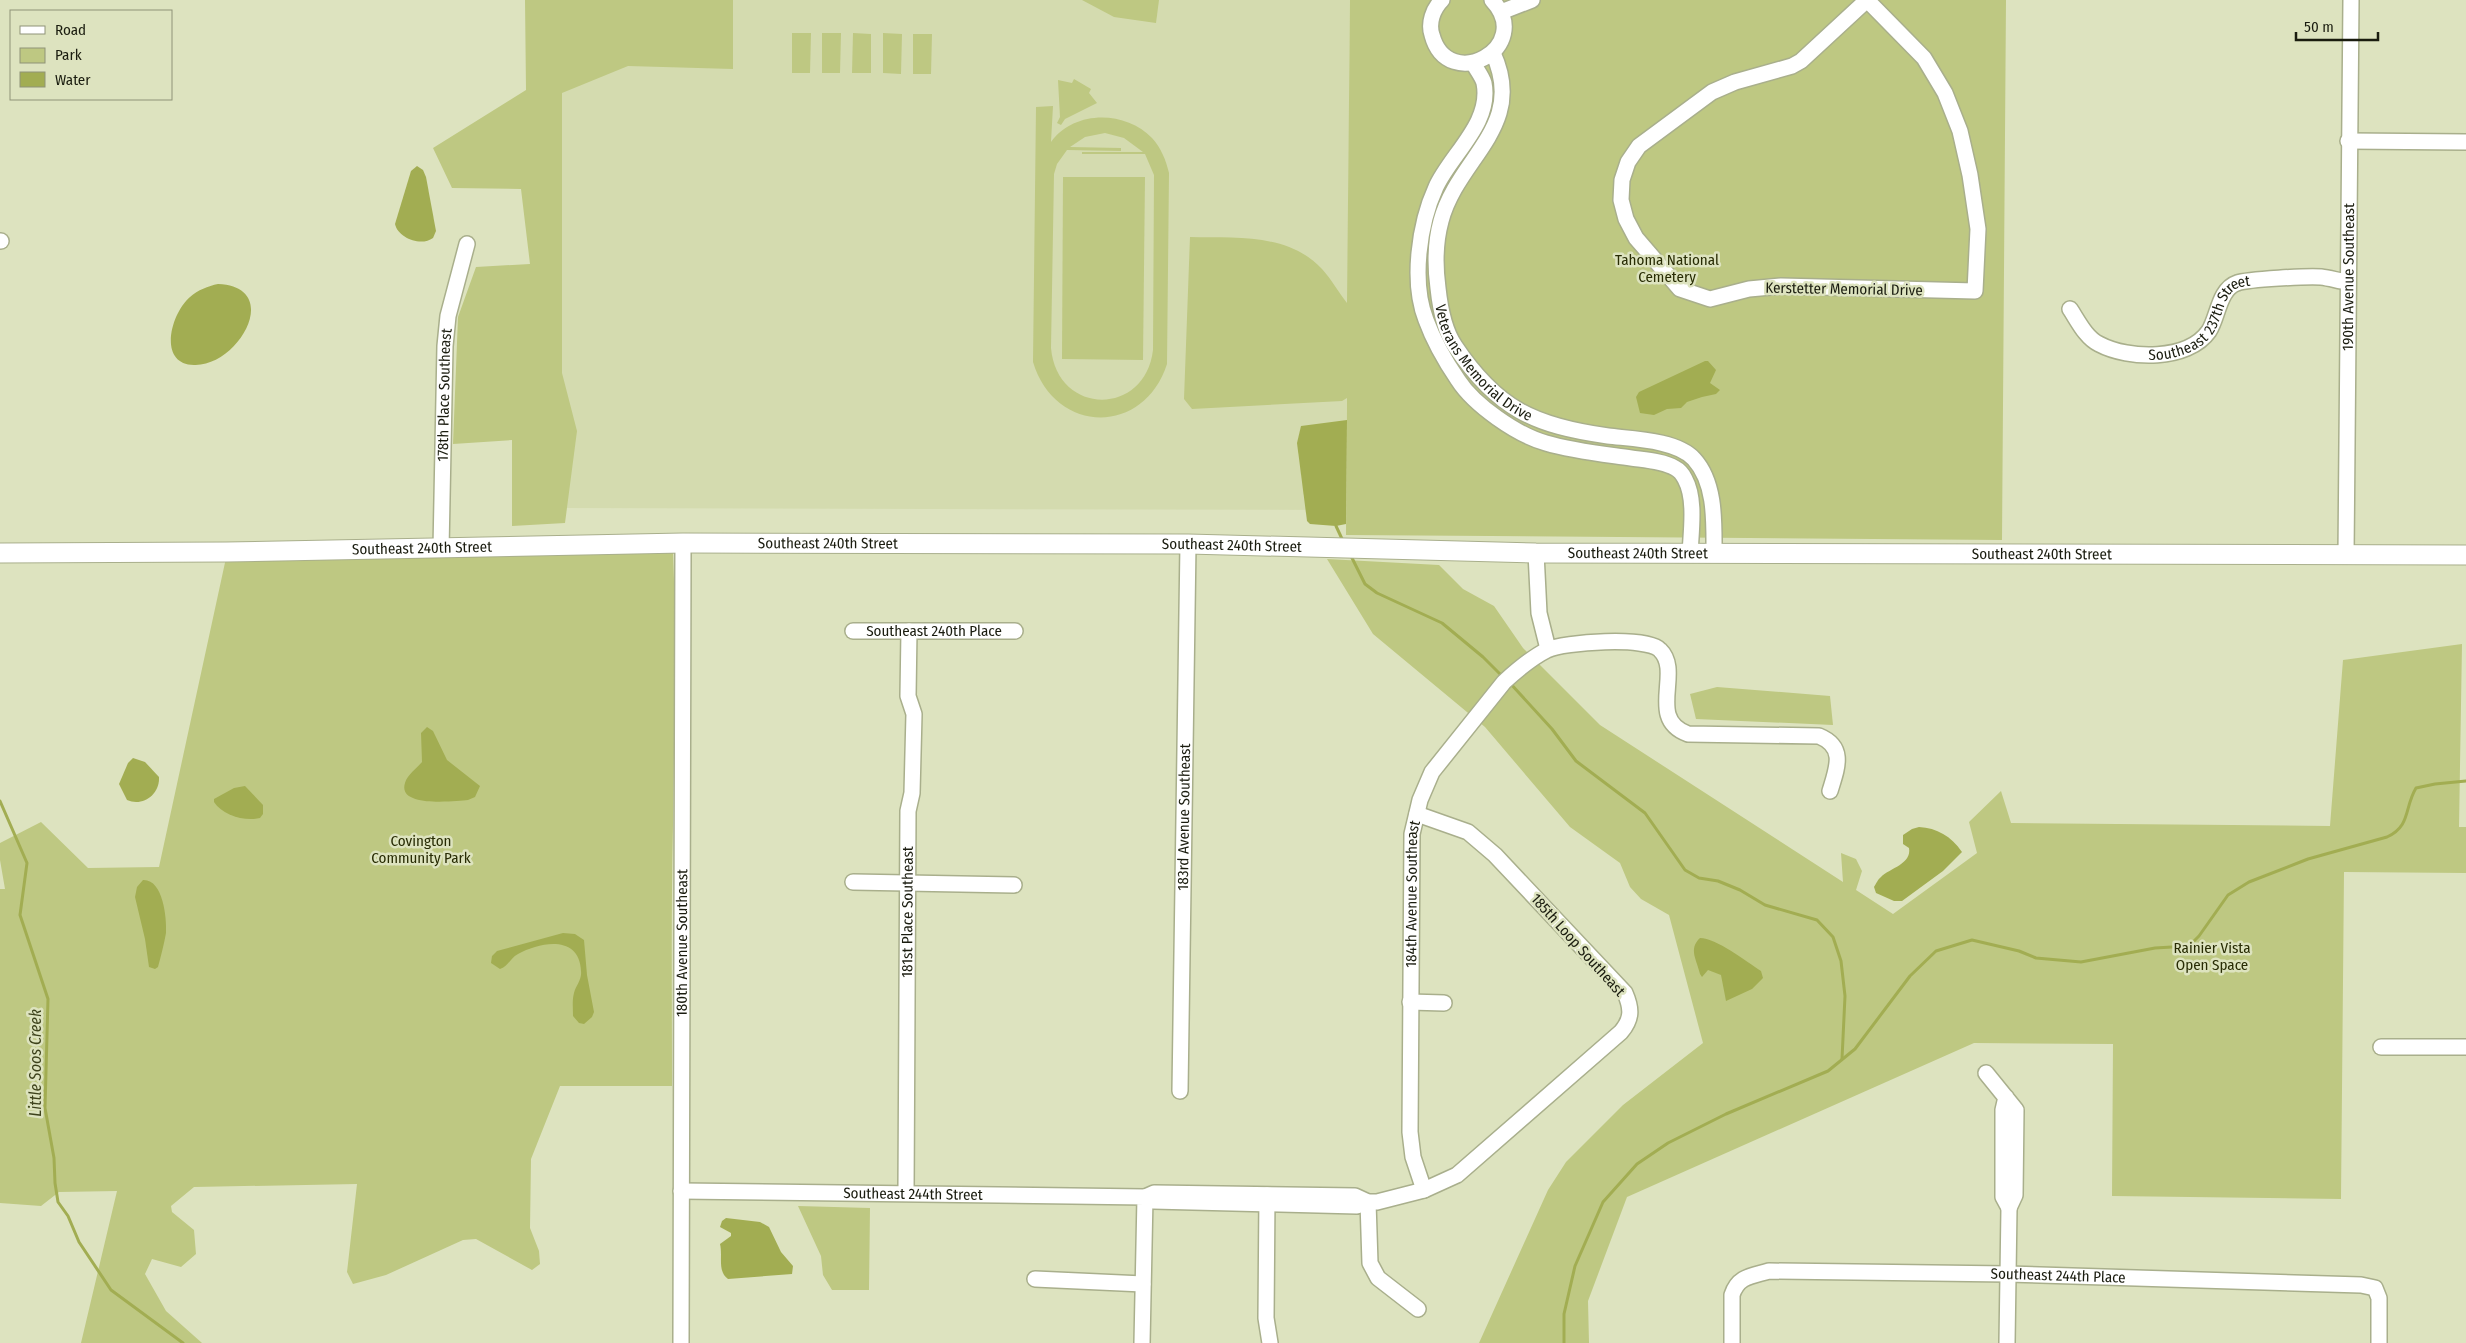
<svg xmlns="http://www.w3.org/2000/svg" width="2466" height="1343" viewBox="0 0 2466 1343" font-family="'Fira Sans Condensed',sans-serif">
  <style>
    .built { fill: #d4dbaf }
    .green { fill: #bec882; fill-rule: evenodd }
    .water { fill: #a2ad52 }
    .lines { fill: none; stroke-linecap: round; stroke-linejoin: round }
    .stream { stroke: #a2ad52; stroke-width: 3 }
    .minor-casing { stroke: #a9af8c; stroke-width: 18 }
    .major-casing { stroke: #a9af8c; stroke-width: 21 }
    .minor { stroke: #fff; stroke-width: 15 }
    .major { stroke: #fff; stroke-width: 19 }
    .labels { text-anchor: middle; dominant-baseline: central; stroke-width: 5; stroke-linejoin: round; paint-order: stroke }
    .park-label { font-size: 15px; fill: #282c04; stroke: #dde3bf }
    .street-label { font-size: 15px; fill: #1a1c0f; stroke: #dde3bf }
    .water-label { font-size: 16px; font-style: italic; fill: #3d421b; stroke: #dde3bf }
  </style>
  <rect width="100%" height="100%" fill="#dde3bf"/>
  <polygon class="built" points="553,0 1350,0 1346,510 558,508"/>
  <g class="green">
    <polygon points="525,0 733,0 733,69 628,66 562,93 562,373 577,431 565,523 512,526 512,440 453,444 458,317 476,267 530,264 521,189 452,188 433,148 526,90"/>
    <polygon points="1082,0 1159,0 1156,23 1114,17"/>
    <path d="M1350,0H2006L2002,540L1346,535L1347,398L1342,401L1192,409L1184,399L1190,237C1236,238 1289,233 1322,269C1332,280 1339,293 1347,303Z"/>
    <polygon points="792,33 811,33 810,73 792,73"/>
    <polygon points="822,33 841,33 840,73 822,73"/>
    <polygon points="853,33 871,34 871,73 852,73"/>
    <polygon points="883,33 902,34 901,74 883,73"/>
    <polygon points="913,34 932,34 931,74 913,74"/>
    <polygon points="1074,79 1091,89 1089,93 1097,103 1065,119 1061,125 1057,123 1060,117 1058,80 1072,83"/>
    <path d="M1053,106L1051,142C1074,110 1125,110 1152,138C1161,148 1166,160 1169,173L1167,364C1144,436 1055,435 1033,362L1036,107ZM1105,133L1124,138L1143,152H1082V154H1145L1154,175L1153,350C1145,417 1057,416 1051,348L1054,174L1057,164L1067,150L1121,151V148L1070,147L1085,137Z"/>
    <polygon points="1063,177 1145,177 1143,360 1062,359"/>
    <path d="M673,553C677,644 674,734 673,825C671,912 672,999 672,1086H560L531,1159L530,1228L539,1251L540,1264L532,1270L476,1239L463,1240L386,1275L353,1284L347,1272L357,1184L194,1187L171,1206L172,1212L194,1230L196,1254L181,1267L152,1259L145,1274L166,1311L202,1343H81L117,1191L59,1192L41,1206L0,1203V889H5L0,860V843L41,822L88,868L159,867L226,558Z"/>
    <polygon points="1327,559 1439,565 1463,589 1494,606 1523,648 1600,725 1843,882 1841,853 1856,859 1862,871 1856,890 1893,914 1977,853 1969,822 2001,791 2011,823 2330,826 2343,660 2462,644 2459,827 2466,827 2466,873 2344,872 2341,1199 2112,1196 2113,1044 1974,1043 1627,1197 1588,1301 1589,1343 1479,1343 1548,1190 1566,1162 1623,1105 1703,1043 1669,915 1641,899 1630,887 1620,863 1570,827 1485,727 1373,634"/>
    <polygon points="1717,687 1830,696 1833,725 1696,719 1690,694"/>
    <polygon points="798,1206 870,1208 869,1290 832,1290 823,1275 821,1256"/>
  </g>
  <g class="water">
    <path d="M417,166L423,170L426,177L436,231L433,238C421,247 398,238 395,224L411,171Z"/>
    <path d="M218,284C284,287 238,367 194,365C157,364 171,313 190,297C198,290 208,286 218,284Z"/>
    <polygon points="1705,361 1708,361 1716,370 1710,383 1720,390 1716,394 1702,397 1687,402 1681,408 1667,409 1654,415 1640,413 1636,397 1639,392"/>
    <polygon points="1347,420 1346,524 1336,526 1310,524 1307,521 1297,443 1301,426"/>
    <path d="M427,727L433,731L447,760L480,786L475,797L468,800C455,801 397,808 405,783C407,775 417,768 422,762L421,733Z"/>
    <path d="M133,758L145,762L159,777C160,794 143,807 127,800L119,784L128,763Z"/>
    <path d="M245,786L263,805V814L260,818C245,822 222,815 214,802V799L234,788Z"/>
    <path d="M1919,827C1937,828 1951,836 1962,852L1943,871L1902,901H1894L1876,893L1874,887C1876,884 1878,879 1881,877C1890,868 1912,864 1909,848L1903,844V835L1912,829Z"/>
    <path d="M143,880C163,879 167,918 166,933C164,944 161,956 158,967L155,969L149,967L145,939L135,897L137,887Z"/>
    <path d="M563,933L575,934L584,940L587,975L594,1012L592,1017L584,1024L579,1023L573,1016C573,1009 572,1000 574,993C576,985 582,980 581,971C580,935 541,941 518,954C510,958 509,966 500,969L491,963L492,956L497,951Z"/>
    <path d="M1700,938C1716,938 1746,961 1761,971L1763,978L1752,989L1726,1001L1721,975L1708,970L1702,977L1700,974C1697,960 1688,949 1700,938Z"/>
    <path d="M726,1218L760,1222L769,1227L781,1252L793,1266L792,1274L728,1279C717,1271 723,1256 720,1244L731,1236V1233L720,1227L722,1221Z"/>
  </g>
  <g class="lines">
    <g class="stream">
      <polyline points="1336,526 1343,541"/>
      <polyline points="1351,556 1365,584 1377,593 1442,623 1483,657 1502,676"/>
      <polyline points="1509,682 1552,729 1576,761 1645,813 1685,870 1699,878 1718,881 1740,890 1765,905 1817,920 1833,937 1841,961 1845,996 1842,1059"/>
      <polyline points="0,801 27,863 20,915 48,999 45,1108 54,1158 55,1183 58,1202 68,1216 79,1242 111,1290 183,1343"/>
      <path d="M1564,1343V1314L1575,1266L1603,1202L1637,1164L1668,1143L1726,1114L1828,1071L1855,1049L1910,976L1936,951L1972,940L2019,951L2036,958L2081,962L2155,948L2189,946L2199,936L2228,895L2249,882L2308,859L2387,837C2411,826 2404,808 2416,788L2435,784L2466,781"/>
    </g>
    <g class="minor-casing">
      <g id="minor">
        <path d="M1442,0C1433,9 1428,23 1432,35C1448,95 1536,47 1492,0"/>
        <polygon points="1867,0 1924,58 1945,93 1960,131 1970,175 1978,229 1975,291 1781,286 1749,289 1710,299 1680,289 1636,238 1626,219 1621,200 1622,180 1628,162 1639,146 1712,92 1735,82 1792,66 1801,61"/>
        <polyline points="1501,12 1532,0"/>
        <path id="s1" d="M1493,53C1527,127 1458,157 1441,221C1435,243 1435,266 1438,288C1440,307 1444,330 1455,346C1497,409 1535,426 1608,436C1632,439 1677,440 1694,459C1716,483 1714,523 1714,554"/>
        <path d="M1473,63C1476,69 1482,76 1484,83C1492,123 1451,154 1436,187C1419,224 1411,282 1426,320C1434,342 1445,361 1458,380C1474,405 1517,435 1546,443C1573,451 1603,454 1631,458C1645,460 1663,461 1675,468C1679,470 1683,475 1685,479C1696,499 1691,531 1690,554"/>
        <polyline points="2348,141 2466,142"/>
        <polyline points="0,241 1,241"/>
        <path id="s2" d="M2070,309C2078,321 2086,338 2099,344C2129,360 2188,361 2209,331C2218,317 2219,289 2237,283C2248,279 2309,276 2321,277C2330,278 2339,281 2347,282"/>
        <path id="s3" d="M441,549L445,346L448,316L467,244"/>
        <polyline points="1536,553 1539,613 1548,649"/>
        <path id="s4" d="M2346,555L2351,0"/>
        <path id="s5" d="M853,631H1015"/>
        <polyline points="853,882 1014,885"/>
        <polyline points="1410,1002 1444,1003"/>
        <polyline points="2381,1047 2466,1047"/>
        <polyline points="1986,1073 2016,1110 2015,1195 2009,1208 2003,1197 2003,1110 2006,1097"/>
        <path id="s6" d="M1180,1091L1188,544"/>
        <path id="s7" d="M1424,1190L1413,1157L1410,1132L1412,834L1420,800L1432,772L1504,682C1517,670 1531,658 1547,650C1564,642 1647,636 1660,650C1683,672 1646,719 1688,734L1819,736C1846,747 1837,768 1830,791"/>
        <path id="s8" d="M681,1191L1145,1197L1142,1343"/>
        <path id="s9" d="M906,1193L908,811L912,793L914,714L908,696L909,631"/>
        <polyline points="1267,1195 1266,1318 1270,1343"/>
        <path d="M1368,1202L1355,1196L1154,1193L1145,1197L1153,1201L1357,1206L1368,1202H1377L1424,1190L1457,1175L1621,1032C1632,1019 1632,1009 1625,993L1495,855L1468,832L1417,814"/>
        <polyline points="1368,1202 1370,1263 1378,1278 1418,1309"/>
        <polyline points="1035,1279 1143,1284"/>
        <path id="s10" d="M681,1343L683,543"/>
        <path id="s11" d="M1732,1343V1295C1738,1276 1752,1276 1769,1271L2008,1274L2361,1285L2375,1288L2379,1298V1343"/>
        <polyline points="2007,1343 2009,1208"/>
      </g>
    </g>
    <g class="major-casing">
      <g id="major">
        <path id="s12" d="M0,553L226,552L683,543L1188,544L1536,553L2466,555"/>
      </g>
    </g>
    <use href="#minor" class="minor"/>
    <use href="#major" class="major"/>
  </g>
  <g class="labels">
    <g class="park-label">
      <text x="1667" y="260">Tahoma National<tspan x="1667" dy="17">Cemetery</tspan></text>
      <text x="421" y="841">Covington<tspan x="421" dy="17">Community Park</tspan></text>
      <text x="2212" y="948">Rainier Vista<tspan x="2212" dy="17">Open Space</tspan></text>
    </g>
    <g class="street-label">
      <text stroke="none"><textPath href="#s4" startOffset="278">190th Avenue Southeast</textPath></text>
      <text transform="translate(1844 289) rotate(1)">Kerstetter Memorial Drive</text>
      <text stroke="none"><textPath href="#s2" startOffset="166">Southeast 237th Street</textPath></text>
      <text stroke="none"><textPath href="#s1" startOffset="344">Veterans Memorial Drive</textPath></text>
      <text stroke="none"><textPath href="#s3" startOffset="154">178th Place Southeast</textPath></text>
      <text stroke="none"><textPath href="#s12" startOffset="828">Southeast 240th Street</textPath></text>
      <text stroke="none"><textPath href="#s12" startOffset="1232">Southeast 240th Street</textPath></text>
      <text stroke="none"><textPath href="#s12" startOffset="422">Southeast 240th Street</textPath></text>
      <text stroke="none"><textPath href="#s12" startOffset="1638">Southeast 240th Street</textPath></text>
      <text stroke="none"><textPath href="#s12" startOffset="2042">Southeast 240th Street</textPath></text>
      <text stroke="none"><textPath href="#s5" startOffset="81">Southeast 240th Place</textPath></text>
      <text stroke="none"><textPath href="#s6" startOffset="274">183rd Avenue Southeast</textPath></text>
      <text stroke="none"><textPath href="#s7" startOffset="298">184th Avenue Southeast</textPath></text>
      <text stroke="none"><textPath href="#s9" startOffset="281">181st Place Southeast</textPath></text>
      <text stroke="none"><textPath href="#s10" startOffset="400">180th Avenue Southeast</textPath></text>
      <text transform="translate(1578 945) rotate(48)">185th Loop Southeast</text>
      <text stroke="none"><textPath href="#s8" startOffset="232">Southeast 244th Street</textPath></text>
      <text stroke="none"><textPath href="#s11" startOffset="384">Southeast 244th Place</textPath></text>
    </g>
    <g class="water-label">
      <text transform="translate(35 1063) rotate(-90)">Little Soos Creek</text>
    </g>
  </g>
  <rect x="10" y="10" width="162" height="90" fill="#dde3bf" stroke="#8f9379"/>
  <rect x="20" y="26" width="25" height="8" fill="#ffffff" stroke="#8f9379"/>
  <text x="55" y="35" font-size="15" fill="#1a1c0f">Road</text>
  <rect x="20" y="48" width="25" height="15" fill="#bec882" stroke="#8f9379"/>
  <text x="55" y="60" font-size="15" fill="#1a1c0f">Park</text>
  <rect x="20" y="72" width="25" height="15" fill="#a2ad52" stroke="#8f9379"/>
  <text x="55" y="85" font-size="15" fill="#1a1c0f">Water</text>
  <path d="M2296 32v8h82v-8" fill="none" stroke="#1a1c0f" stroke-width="2.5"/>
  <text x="2304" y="32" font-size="15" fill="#1a1c0f" stroke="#dde3bf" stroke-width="4" paint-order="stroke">50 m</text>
</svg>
